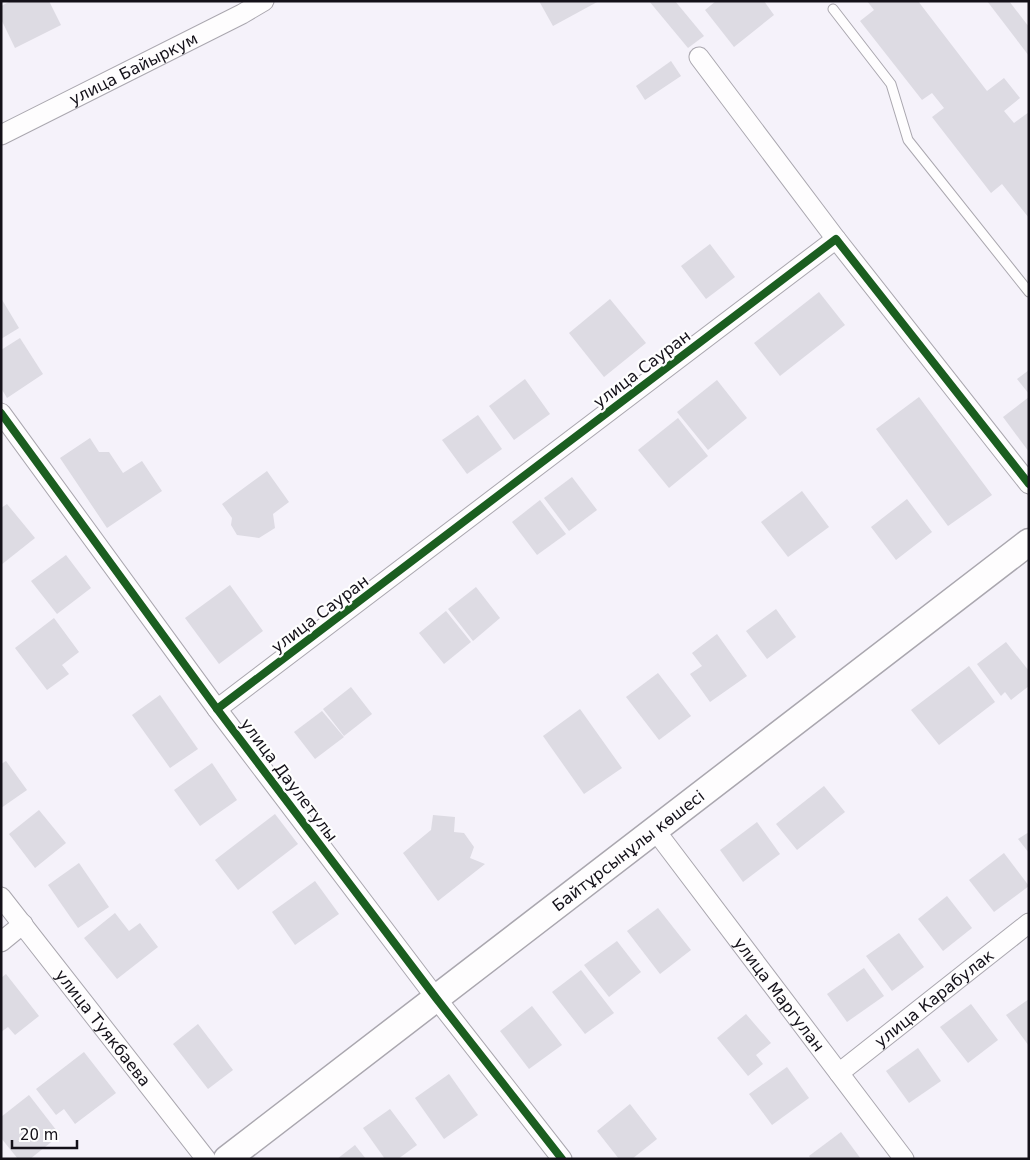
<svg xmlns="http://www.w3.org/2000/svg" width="1030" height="1160" viewBox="0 0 1030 1160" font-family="'DejaVu Sans',sans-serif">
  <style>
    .building { fill: #dddbe3 }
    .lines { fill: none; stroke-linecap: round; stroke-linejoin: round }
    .service-casing { stroke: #aaa7af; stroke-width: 11 }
    .minor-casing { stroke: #aaa7af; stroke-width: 21 }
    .secondary-casing { stroke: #aaa7af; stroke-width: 29 }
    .service { stroke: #fefdfe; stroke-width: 9 }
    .minor { stroke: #fefdfe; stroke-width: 19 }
    .secondary { stroke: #fefdfe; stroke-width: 26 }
    .cycleway-casing { stroke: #fefefe; stroke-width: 11 }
    .cycleway { stroke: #1b5e20; stroke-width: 8 }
    .labels { text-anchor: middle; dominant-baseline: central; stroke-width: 4.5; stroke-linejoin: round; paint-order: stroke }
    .street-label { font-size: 16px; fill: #141119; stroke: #fefefe }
  </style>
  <rect width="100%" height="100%" fill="#f5f2fa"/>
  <g class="building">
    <polygon points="11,1 49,1 61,25 15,48 1,19 1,6"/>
    <polygon points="539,1 599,1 553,26"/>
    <polygon points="649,1 675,1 704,36 688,48"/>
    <polygon points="716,1 764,1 774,15 734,47 705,10"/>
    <polygon points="867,1 918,1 987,91 1004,78 1020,98 1004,111 1014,123 1029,112 1029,218 1002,184 991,193 932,117 944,108 932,93 922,100 860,21 874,10"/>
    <polygon points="987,1 1009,1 1029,27 1029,56"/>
    <polygon points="671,61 681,76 645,100 636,86"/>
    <polygon points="710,244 735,277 706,299 681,266"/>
    <polygon points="819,292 845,325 780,376 754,343"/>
    <polygon points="1,298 19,328 1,339"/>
    <polygon points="610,299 646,343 604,377 569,333"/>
    <polygon points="20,338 43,374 7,398 1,388 1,350"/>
    <polygon points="1029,370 1029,394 1017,379"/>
    <polygon points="525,379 550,414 514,440 489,406"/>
    <polygon points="717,380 747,418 708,450 677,412"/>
    <polygon points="919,397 992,495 948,526 876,429"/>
    <polygon points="1029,397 1029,452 1003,417"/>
    <polygon points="478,415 502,449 467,474 442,440"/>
    <polygon points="678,418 708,456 669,488 638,450"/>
    <polygon points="90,438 99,452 109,452 123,473 142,461 162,491 107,528 60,458"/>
    <polygon points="267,471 289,502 273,514 275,528 259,538 237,535 231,525 232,518 222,504"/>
    <polygon points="572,477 597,510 569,531 544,498"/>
    <polygon points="802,491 829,527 788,557 761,522"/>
    <polygon points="907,499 932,532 896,560 871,527"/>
    <polygon points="540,500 566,534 537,555 512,522"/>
    <polygon points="7,504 35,538 1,565 1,508"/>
    <polygon points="66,555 91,588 57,614 31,581"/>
    <polygon points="230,585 263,631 219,664 185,618"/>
    <polygon points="476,587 500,618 473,641 448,609"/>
    <polygon points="776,609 796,637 767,659 746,631"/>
    <polygon points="446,611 471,642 444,664 419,633"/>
    <polygon points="54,618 79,652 62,665 69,674 47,690 15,648"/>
    <polygon points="717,634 747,676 710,702 690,674 702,666 692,653"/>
    <polygon points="1006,642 1029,671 1029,686 1011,700 1005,692 1001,696 977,664"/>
    <polygon points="969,666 995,702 939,745 911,710"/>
    <polygon points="658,673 691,716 659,740 626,697"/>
    <polygon points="351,687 372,714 344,736 323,709"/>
    <polygon points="160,695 198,749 170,768 132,715"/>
    <polygon points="580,709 622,768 584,794 543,736"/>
    <polygon points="322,711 344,737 315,759 294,732"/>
    <polygon points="6,761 27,790 1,808 1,764"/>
    <polygon points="212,763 237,800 200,826 174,790"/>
    <polygon points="824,786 845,812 797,850 776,824"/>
    <polygon points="39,810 66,843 35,868 9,834"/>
    <polygon points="275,814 298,844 238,890 215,860"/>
    <polygon points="433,815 455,817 454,832 464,833 474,847 470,858 485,864 438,901 403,853 431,830"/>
    <polygon points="757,822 780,854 743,882 720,850"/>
    <polygon points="1029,832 1029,853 1018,839"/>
    <polygon points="1004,853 1029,886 994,912 969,880"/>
    <polygon points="79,863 109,907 78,928 48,885"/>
    <polygon points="315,881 339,914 295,945 272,912"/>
    <polygon points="947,896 972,928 943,951 918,919"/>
    <polygon points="658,908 691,950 660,974 627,931"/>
    <polygon points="115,913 129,931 140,923 158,947 117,979 84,938"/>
    <polygon points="899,933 924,967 892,991 866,956"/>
    <polygon points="617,941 641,972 609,997 584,965"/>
    <polygon points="864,968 884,996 847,1022 827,994"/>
    <polygon points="581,970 614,1013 585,1034 552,992"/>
    <polygon points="6,974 39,1016 15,1035 8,1027 1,1032 1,978"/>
    <polygon points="1029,999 1029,1046 1006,1015"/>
    <polygon points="971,1004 998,1040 968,1063 940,1027"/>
    <polygon points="532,1006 562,1045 529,1069 500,1031"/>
    <polygon points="746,1014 771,1043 756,1055 763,1064 748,1076 717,1038"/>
    <polygon points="198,1024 233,1070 208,1089 173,1044"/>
    <polygon points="918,1048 941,1081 909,1103 886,1071"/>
    <polygon points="84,1052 116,1093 75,1124 64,1109 56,1115 36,1089"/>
    <polygon points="787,1067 809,1098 772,1125 749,1094"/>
    <polygon points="449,1074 478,1115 444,1139 415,1098"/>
    <polygon points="29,1095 60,1135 30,1159 18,1159 1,1138 1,1117"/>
    <polygon points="630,1104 657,1139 632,1159 619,1159 597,1131"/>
    <polygon points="390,1109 417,1145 398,1159 385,1159 363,1128"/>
    <polygon points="841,1132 861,1159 811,1159 809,1156"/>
    <polygon points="355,1145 366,1159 337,1159"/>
  </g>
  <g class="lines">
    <g class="service-casing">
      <polyline id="service" points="833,9 891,84 908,140 1029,292"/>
    </g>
    <g class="minor-casing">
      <g id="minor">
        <polyline points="699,57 836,239"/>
        <path id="s1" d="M1,135L242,14L264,1"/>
        <polyline points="1,413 217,709 436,998 562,1159"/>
        <polyline points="217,709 836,239 1029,484"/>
        <path id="s2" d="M655,830L904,1159"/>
        <path id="s3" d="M1,897L206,1159"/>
        <polyline points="1,942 23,924"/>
        <path id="s4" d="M839,1073L1029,923"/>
      </g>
    </g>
    <g class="secondary-casing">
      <g id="secondary">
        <path id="s5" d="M227,1159L1029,542"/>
      </g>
    </g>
    <use href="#service" class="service"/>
    <use href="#minor" class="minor"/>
    <use href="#secondary" class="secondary"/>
    <g class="cycleway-casing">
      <g id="cycleway">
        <polyline points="1,413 217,709 436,998 562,1159"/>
        <polyline points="217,709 836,239 1029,484"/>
      </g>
    </g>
    <use href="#cycleway" class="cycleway"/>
  </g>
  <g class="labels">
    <g class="street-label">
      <text stroke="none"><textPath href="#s1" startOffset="148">улица Байыркум</textPath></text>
      <text transform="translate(642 369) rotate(-37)">улица Сауран</text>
      <text transform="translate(320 614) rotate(-37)">улица Сауран</text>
      <text transform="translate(289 780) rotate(53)">улица Даулетулы</text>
      <text stroke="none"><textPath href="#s5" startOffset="506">Байтұрсынұлы көшесі</textPath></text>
      <text stroke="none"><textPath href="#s2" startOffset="206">улица Маргулан</textPath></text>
      <text stroke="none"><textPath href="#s4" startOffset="121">улица Карабулак</textPath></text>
      <text stroke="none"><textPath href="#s3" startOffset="166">улица Туякбаева</textPath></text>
    </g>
  </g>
  <rect width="1030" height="1160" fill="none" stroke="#141119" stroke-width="5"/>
  <path d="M12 1140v8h65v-8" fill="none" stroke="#141119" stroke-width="2.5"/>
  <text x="20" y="1140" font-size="15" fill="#141119" stroke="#fefefe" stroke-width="4" paint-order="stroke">20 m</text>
</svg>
